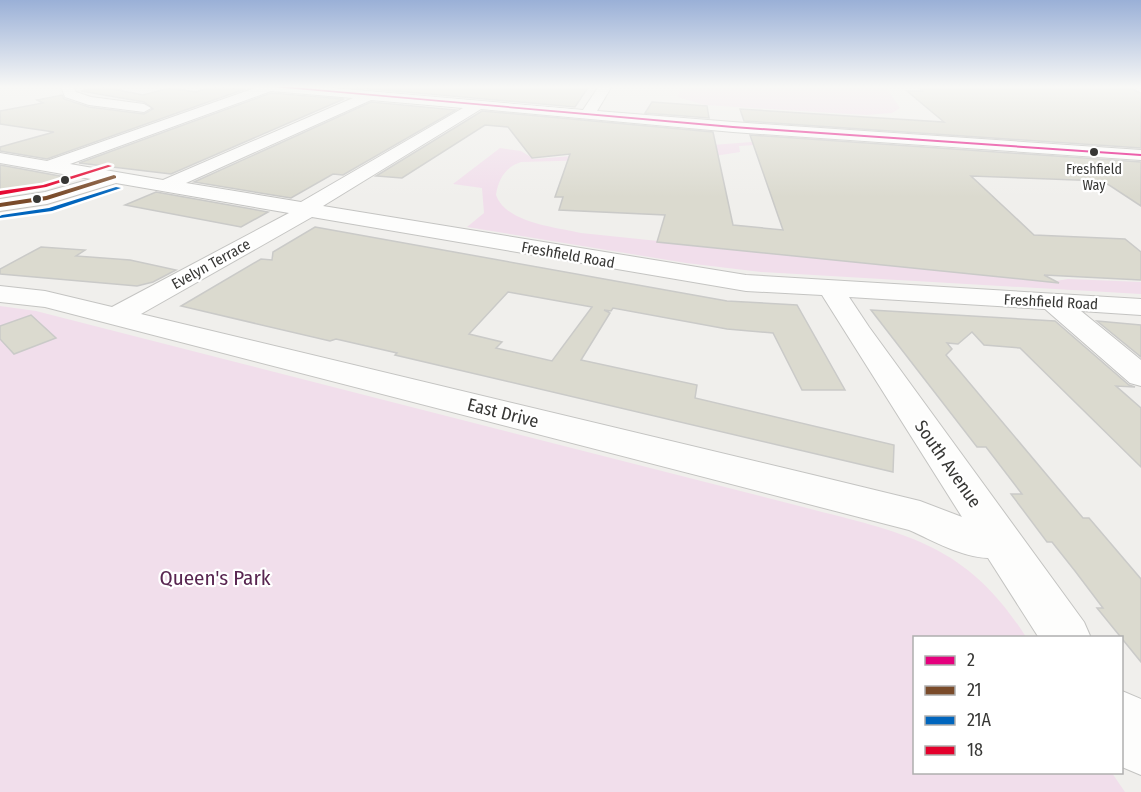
<svg xmlns="http://www.w3.org/2000/svg" width="1141" height="792" viewBox="0 0 1141 792" font-family="'Fira Sans Condensed',sans-serif">
  <style>
    .green { fill: #f1deeb }
    .building { fill: #dbdacf; stroke: #cacac8; stroke-width: 1.5; fill-rule: evenodd }
    .lines { fill: none; stroke-linecap: round; stroke-linejoin: round }
    .minor-casing { stroke: #c4c4c2; stroke-width: 2 }
    .minor { fill: #fdfdfc; fill-rule: evenodd }
    .bus-1-casing { stroke: #fff; stroke-width: 5 }
    .bus-2-casing { stroke: #fff; stroke-width: 5 }
    .bus-3-casing { stroke: #fff; stroke-width: 5 }
    .bus-4-casing { stroke: #fff; stroke-width: 5 }
    .bus-1 { fill: #e5007d; fill-rule: evenodd }
    .bus-2 { fill: #7a4b2a; fill-rule: evenodd }
    .bus-3 { fill: #0065bd; fill-rule: evenodd }
    .bus-4 { fill: #e4002b; fill-rule: evenodd }
    .bus-dot { fill: #373735; stroke: #fff; stroke-width: 2 }
    .labels { text-anchor: middle; dominant-baseline: central; stroke-width: 4.5; stroke-linejoin: round; paint-order: stroke }
    .far-bus-label { font-size: 14px; fill: #373735; stroke: #fff }
    .far-street-label { font-size: 15px; fill: #373735; stroke: #fff }
    .street-label { font-size: 18px; fill: #373735; stroke: #fff }
    .near-park-label { font-size: 21px; fill: #582550; stroke: #fff }
  </style>
  <rect width="100%" height="100%" fill="#f0efec"/>
  <g class="green">
    <polygon points="682,86 885,86 900,108 892,113 866,115 705,105 680,98 678,96"/>
    <path d="M789,136L846,140L739,146L740,152L708,157L521,162C505,167 498,180 496,195C506,223 556,227 581,233L1050,282L1068,279L1141,282V294L761,272L686,263L467,227L484,213L482,188L453,184L500,148L521,151L534,159L789,139Z"/>
    <path d="M0,306L36,311L799,506C902,533 965,541 1026,637L914,638V772L1112,773L1125,792H0Z"/>
  </g>
  <g class="building">
    <polygon points="339,86 589,86 575,107"/>
    <polygon points="918,86 1126,86 1141,93 1141,148 744,121 740,109 944,122 907,91 923,91"/>
    <polygon points="103,87 143,95 170,88 196,92 211,87 245,89 47,159 0,151 0,147 54,132 0,124 0,111 43,103 37,100 62,95 64,99 89,107 144,114 153,109 144,102 81,91"/>
    <polygon points="271,93 344,99 171,174 79,163"/>
    <polygon points="371,102 456,110 343,175 333,174 291,198 194,182"/>
    <polygon points="652,102 707,106 709,118 645,113"/>
    <polygon points="482,111 713,132 733,225 783,230 750,135 1141,162 1141,206 1103,181 971,176 1034,235 1125,239 1141,252 1141,280 1044,275 1059,283 657,242 665,215 559,210 563,197 555,197 570,154 532,158 508,127 485,125 402,178 376,176"/>
    <polygon points="0,165 71,178 45,188 0,193"/>
    <polygon points="156,192 268,212 241,227 125,205"/>
    <path d="M315,227L727,301L797,305L845,390H802L773,333L727,329L613,308L611,311L604,310L610,313L581,360L697,385L695,398L894,445L893,472L395,355L397,353L336,339L330,341L181,306L261,259L272,260L273,252ZM508,292L592,307L552,361L496,348L502,342L469,334Z"/>
    <polygon points="41,247 85,250 76,256 130,260 176,270 153,282 137,286 0,274 0,269"/>
    <polygon points="871,310 1055,321 1129,385 1135,387 1116,386 1141,408 1141,467 1020,348 984,345 972,332 958,344 947,343 952,349 946,355 1083,518 1089,518 1141,579 1141,662 1097,608 1103,608 1075,571 1052,542 1047,542 1011,494 1022,494 986,447 977,447"/>
    <polygon points="31,315 56,338 14,354 0,339 0,326"/>
    <polygon points="1097,321 1141,325 1141,357"/>
  </g>
  <g class="lines">
    <g class="minor-casing">
      <g id="minor">
        <polygon points="61,86 73,86 76,92 91,97 144,104 151,108 144,112 89,105 65,97"/>
        <path d="M254,86H309L583,110L599,86H612L597,111L733,122L1141,150V160L733,132L481,109L323,206L746,275L1141,299V315L1081,311L1141,360V386L1130,383L1045,309L849,297L869,327L1084,622L1091,638H1039L988,558C961,557 934,541 909,530L45,307L0,302V286L45,291L112,307L289,213L116,183L47,204L0,211V199L45,192L91,179L0,163V153L47,161L255,88ZM271,91L353,98L163,180L70,164ZM371,100L463,108L301,202L186,183ZM312,217L746,291L822,295L962,517L920,501L813,475L141,314Z"/>
        <polygon points="1122,691 1141,699 1141,775 1122,767"/>
      </g>
    </g>
    <use href="#minor" class="minor"/>
    <g class="bus-1-casing">
      <polygon id="bus-1" points="280,86 733,126 1141,154 1141,156 733,128 262,86"/>
    </g>
    <g class="bus-2-casing">
      <polygon id="bus-2" points="114,175 116,176 116,178 47,200 0,207 0,203 46,196"/>
    </g>
    <g class="bus-3-casing">
      <polygon id="bus-3" points="116,187 121,188 52,211 0,218 0,216 2,215 49,208"/>
    </g>
    <g class="bus-4-casing">
      <polygon id="bus-4" points="108,165 112,166 46,187 0,195 0,191 43,185"/>
    </g>
    <use href="#bus-1" class="bus-1"/>
    <use href="#bus-2" class="bus-2"/>
    <use href="#bus-3" class="bus-3"/>
    <use href="#bus-4" class="bus-4"/>
  </g>
  <linearGradient id="sky" x2="0" y2="1"><stop stop-color="#9ab0d7"/><stop offset="0.44" stop-color="#f8f8f6"/><stop offset="1" stop-color="#f8f8f6" stop-opacity="0"/></linearGradient>
  <rect width="1141" height="197" fill="url(#sky)"/>
  <g class="bus-dot">
    <circle cx="1094" cy="152" r="5"/>
    <circle cx="65" cy="180" r="5"/>
    <circle cx="37" cy="199" r="5"/>
  </g>
  <g class="labels">
    <g class="far-bus-label">
      <text x="1094" y="169">Freshfield<tspan x="1094" dy="16">Way</tspan></text>
    </g>
    <g class="far-street-label">
      <text transform="translate(568 255) rotate(10)">Freshfield Road</text>
      <text transform="translate(211 264) rotate(-29)">Evelyn Terrace</text>
      <text transform="translate(1051 302) rotate(3)">Freshfield Road</text>
    </g>
    <g class="street-label">
      <text transform="translate(503 413) rotate(14)">East Drive</text>
      <text transform="translate(948 464) rotate(55)">South Avenue</text>
    </g>
    <g class="near-park-label">
      <text x="215" y="578">Queen's Park</text>
    </g>
  </g>
  <rect x="913" y="636" width="210" height="138" fill="#ffffff" stroke="#afafae" stroke-width="1.5"/>
  <rect x="925" y="656" width="30" height="9" fill="#e5007d" stroke="#afafae" stroke-width="1.5"/>
  <text x="967" y="666" font-size="18" fill="#373735">2</text>
  <rect x="925" y="686" width="30" height="9" fill="#7a4b2a" stroke="#afafae" stroke-width="1.5"/>
  <text x="967" y="696" font-size="18" fill="#373735">21</text>
  <rect x="925" y="716" width="30" height="9" fill="#0065bd" stroke="#afafae" stroke-width="1.5"/>
  <text x="967" y="726" font-size="18" fill="#373735">21A</text>
  <rect x="925" y="746" width="30" height="9" fill="#e4002b" stroke="#afafae" stroke-width="1.5"/>
  <text x="967" y="756" font-size="18" fill="#373735">18</text>
</svg>
